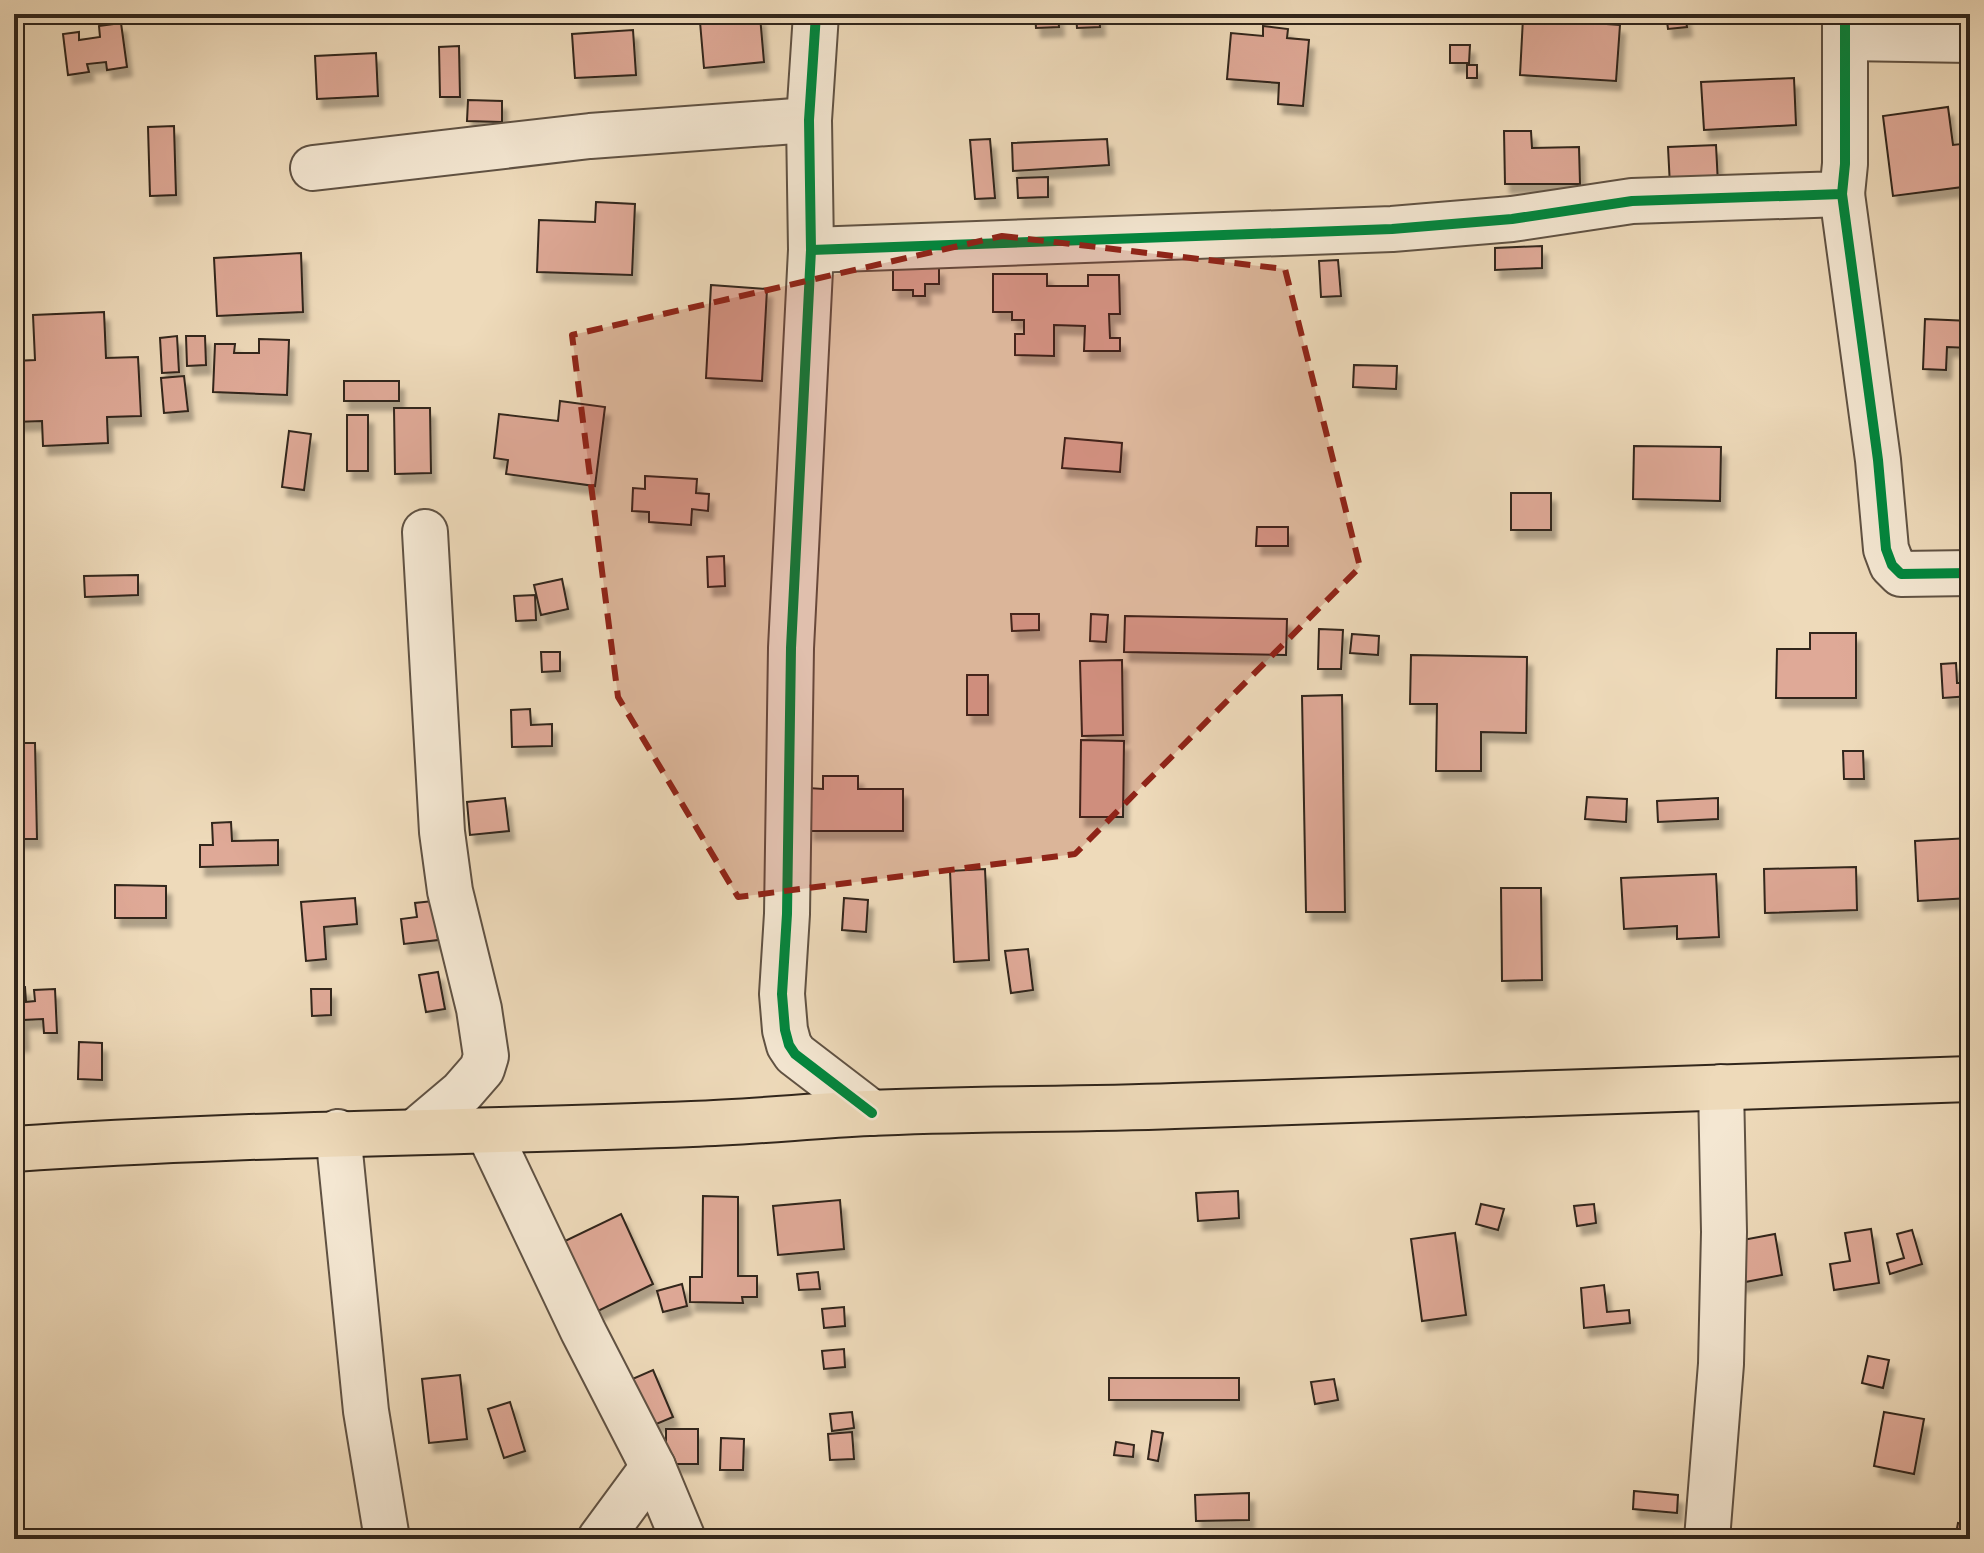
<svg xmlns="http://www.w3.org/2000/svg" width="1984" height="1553" viewBox="0 0 1984 1553" font-family="Cardo,serif">
  <style>
    .building { fill: #dfa997; stroke: #30251b; stroke-width: 2; filter: url(#shadow) }
    .lines { fill: none; stroke-linecap: round; stroke-linejoin: round }
    .minor-casing { stroke: #605243; stroke-width: 48 }
    .major-casing { stroke: #30251b; stroke-width: 48 }
    .minor { stroke: #f4e7d2; stroke-width: 44 }
    .major { stroke: #eedaba; stroke-width: 44 }
    .cycleway-casing { stroke: #f4e7d2; stroke-width: 15 }
    .cycleway { stroke: #00873e; stroke-width: 10 }
    .marked { fill: #8f2418; fill-opacity: 0.2; stroke: #8f2418; stroke-width: 6; stroke-dasharray: 16 10; stroke-linejoin: round }
  </style>
  <defs>
    <filter id="shadow"><feDropShadow dx="5" dy="9" stdDeviation="2" flood-color="#0004"/></filter>
  </defs>
  <rect width="100%" height="100%" fill="#eedaba"/>
  <filter id="stains"><feTurbulence type="fractalNoise" baseFrequency=".0025" numOctaves="4"/><feColorMatrix values="0 0 0 0 .2 0 0 0 0 .09 0 0 0 0 .02 0 0 0 .5 -.17"/></filter>
  <radialGradient id="worn" r=".72"><stop offset=".6" stop-color="#630" stop-opacity="0"/><stop offset="1" stop-color="#630" stop-opacity=".3"/></radialGradient>
  <g class="building">
    <polygon points="1035,14 1058,14 1059,27 1036,28"/>
    <polygon points="1076,14 1099,14 1100,27 1077,28"/>
    <polygon points="1666,14 1685,14 1687,27 1668,29"/>
    <polygon points="760,16 764,62 704,68 700,22"/>
    <polygon points="1523,18 1620,25 1616,81 1520,75"/>
    <polygon points="121,23 127,67 107,70 106,62 87,64 89,72 68,75 63,34 79,32 79,40 100,37 99,26"/>
    <polygon points="1263,26 1288,29 1287,38 1309,40 1303,106 1278,104 1279,83 1227,79 1231,33 1263,36"/>
    <polygon points="633,30 636,75 575,78 572,34"/>
    <polygon points="1450,45 1470,45 1469,63 1450,63"/>
    <polygon points="459,46 460,97 440,97 439,47"/>
    <polygon points="376,53 378,96 317,99 315,56"/>
    <rect x="1467" y="65" width="10" height="13"/>
    <polygon points="1794,78 1796,125 1704,130 1701,82"/>
    <polygon points="468,100 502,101 502,122 467,121"/>
    <polygon points="1948,107 1953,145 1970,143 1970,186 1893,196 1883,116"/>
    <polygon points="174,126 176,195 150,196 148,127"/>
    <polygon points="1504,131 1531,131 1532,148 1579,147 1580,184 1505,184"/>
    <polygon points="990,139 995,198 975,199 970,140"/>
    <polygon points="1107,139 1109,165 1013,171 1012,143"/>
    <polygon points="1716,145 1718,184 1670,186 1668,147"/>
    <polygon points="1048,177 1048,197 1018,198 1017,178"/>
    <polygon points="596,202 635,204 632,275 537,272 539,220 595,222"/>
    <polygon points="1542,246 1542,268 1495,270 1495,248"/>
    <polygon points="301,253 303,312 217,316 214,258"/>
    <polygon points="1338,260 1341,296 1321,297 1319,261"/>
    <polygon points="893,267 939,267 939,284 925,284 925,296 913,296 913,290 893,290"/>
    <polygon points="993,274 1047,274 1047,286 1088,286 1088,275 1119,275 1120,314 1109,314 1110,338 1120,338 1120,351 1084,351 1085,326 1054,325 1054,356 1015,355 1015,334 1024,334 1024,320 1012,320 1012,312 993,312"/>
    <polygon points="711,285 767,289 762,381 706,378"/>
    <polygon points="104,312 106,358 138,357 141,416 107,417 108,443 43,446 42,421 14,422 14,361 35,360 33,315"/>
    <polygon points="1925,319 1970,321 1970,348 1947,347 1946,370 1923,369"/>
    <polygon points="177,336 179,372 162,373 160,338"/>
    <polygon points="186,336 205,336 206,365 187,366"/>
    <polygon points="259,339 289,340 287,395 213,392 215,344 235,344 234,353 259,353"/>
    <polygon points="1354,365 1397,366 1396,389 1353,387"/>
    <polygon points="184,376 188,411 164,413 161,378"/>
    <rect x="344" y="381" width="55" height="20"/>
    <polygon points="560,401 605,407 595,486 506,474 508,460 494,458 499,414 558,421"/>
    <polygon points="394,408 430,408 431,473 395,474"/>
    <rect x="347" y="415" width="21" height="56"/>
    <polygon points="1970,416 1970,485 1968,485 1963,417"/>
    <polygon points="289,431 311,434 304,490 282,487"/>
    <polygon points="1065,438 1122,443 1120,472 1062,468"/>
    <polygon points="1634,446 1721,447 1720,501 1633,499"/>
    <polygon points="645,476 697,479 696,493 709,494 708,511 692,509 691,525 649,522 649,512 632,511 633,488 645,489"/>
    <rect x="1511" y="493" width="40" height="37"/>
    <polygon points="1257,527 1288,527 1288,546 1256,546"/>
    <polygon points="724,556 725,586 708,587 707,557"/>
    <polygon points="138,575 138,595 85,597 84,576"/>
    <polygon points="562,579 568,609 541,615 534,585"/>
    <polygon points="535,595 536,620 516,621 514,596"/>
    <polygon points="1011,614 1039,614 1039,630 1012,631"/>
    <polygon points="1091,614 1108,615 1106,642 1090,641"/>
    <polygon points="1125,616 1287,619 1286,655 1124,652"/>
    <polygon points="1319,629 1343,630 1341,669 1318,669"/>
    <polygon points="1810,633 1856,633 1856,698 1776,698 1777,649 1810,649"/>
    <polygon points="1352,634 1379,636 1378,655 1350,653"/>
    <polygon points="541,652 560,652 560,671 542,672"/>
    <polygon points="1411,655 1527,657 1526,733 1481,732 1481,771 1436,771 1437,704 1410,704"/>
    <polygon points="1122,660 1123,735 1082,736 1080,661"/>
    <polygon points="1956,663 1957,683 1970,683 1970,696 1943,698 1941,664"/>
    <rect x="967" y="675" width="21" height="40"/>
    <polygon points="1342,695 1345,912 1306,912 1302,696"/>
    <polygon points="530,709 531,725 552,724 552,746 512,747 511,710"/>
    <polygon points="1081,740 1124,741 1123,817 1080,817"/>
    <polygon points="14,743 35,743 37,839 14,839"/>
    <polygon points="1843,751 1863,751 1864,779 1844,779"/>
    <polygon points="823,776 858,776 858,789 903,789 903,831 809,831 809,788 823,789"/>
    <polygon points="1587,797 1627,799 1626,822 1585,819"/>
    <polygon points="505,798 509,831 470,835 467,802"/>
    <polygon points="1718,798 1718,819 1658,822 1657,801"/>
    <polygon points="231,822 232,841 278,840 278,865 200,867 200,845 213,845 212,823"/>
    <polygon points="1970,838 1970,898 1918,901 1915,841"/>
    <polygon points="1856,867 1857,910 1765,913 1764,869"/>
    <polygon points="985,869 989,960 954,962 950,871"/>
    <polygon points="1716,874 1719,937 1677,939 1677,926 1624,929 1621,878"/>
    <polygon points="115,885 166,886 166,918 115,918"/>
    <polygon points="1501,888 1541,888 1542,980 1502,981"/>
    <polygon points="355,898 357,924 324,927 326,959 306,961 301,902"/>
    <polygon points="844,898 868,900 866,932 842,930"/>
    <polygon points="433,901 438,940 404,944 401,919 417,917 415,903"/>
    <polygon points="1028,949 1033,990 1011,993 1005,951"/>
    <polygon points="438,972 445,1009 426,1012 419,975"/>
    <polygon points="25,987 26,1002 35,1001 34,990 55,989 57,1033 44,1033 43,1019 23,1020 24,1042 14,1043 14,988"/>
    <polygon points="311,989 331,989 331,1015 312,1016"/>
    <polygon points="79,1042 102,1043 102,1080 78,1079"/>
    <polygon points="1238,1191 1239,1218 1198,1221 1196,1193"/>
    <polygon points="703,1196 738,1197 738,1276 757,1276 757,1297 742,1297 743,1303 690,1302 690,1277 702,1277"/>
    <polygon points="840,1200 844,1249 778,1255 773,1206"/>
    <polygon points="1481,1204 1504,1209 1498,1230 1476,1224"/>
    <polygon points="1594,1204 1596,1223 1577,1226 1574,1206"/>
    <polygon points="621,1214 653,1284 596,1312 563,1242"/>
    <polygon points="1871,1229 1879,1283 1834,1290 1830,1264 1850,1261 1845,1233"/>
    <polygon points="1912,1230 1922,1264 1890,1274 1887,1263 1904,1258 1897,1234"/>
    <polygon points="1455,1233 1466,1315 1422,1321 1411,1239"/>
    <polygon points="1775,1234 1782,1275 1740,1283 1732,1242"/>
    <polygon points="1970,1261 1970,1298 1961,1295"/>
    <polygon points="818,1272 820,1289 799,1290 797,1274"/>
    <polygon points="682,1284 687,1306 663,1312 657,1291"/>
    <polygon points="1604,1285 1607,1312 1629,1310 1630,1323 1584,1328 1581,1288"/>
    <polygon points="844,1307 845,1326 824,1328 822,1309"/>
    <polygon points="844,1349 845,1367 824,1369 822,1351"/>
    <polygon points="1868,1356 1889,1360 1883,1388 1862,1383"/>
    <polygon points="653,1370 673,1417 642,1430 621,1384"/>
    <polygon points="460,1375 467,1439 429,1443 422,1379"/>
    <rect x="1109" y="1378" width="130" height="22"/>
    <polygon points="1334,1379 1338,1400 1315,1404 1311,1382"/>
    <polygon points="510,1402 525,1451 504,1458 488,1409"/>
    <polygon points="852,1412 854,1428 832,1431 830,1414"/>
    <polygon points="1884,1412 1924,1419 1914,1474 1874,1466"/>
    <rect x="666" y="1429" width="32" height="35"/>
    <polygon points="1152,1431 1163,1433 1158,1461 1148,1459"/>
    <polygon points="852,1432 854,1459 830,1460 828,1434"/>
    <polygon points="721,1438 744,1439 743,1470 720,1470"/>
    <polygon points="1116,1442 1134,1445 1133,1457 1114,1455"/>
    <polygon points="1634,1491 1678,1495 1677,1513 1633,1509"/>
    <polygon points="1249,1493 1249,1520 1196,1521 1195,1495"/>
    <polygon points="1958,1523 1970,1525 1970,1539 1955,1539"/>
  </g>
  <g class="lines">
    <g class="minor-casing">
      <g id="minor">
        <polyline points="816,14 809,120 811,250 791,648 787,914 782,994 785,1030 789,1045 795,1054 872,1113"/>
        <polyline points="1845,38 1970,40"/>
        <polyline points="313,168 590,136 809,120"/>
        <polyline points="1842,194 1878,460 1886,549 1892,565 1901,574 1970,573"/>
        <polyline points="811,250 1392,229 1512,219 1632,201 1842,194 1845,164 1845,14"/>
        <polyline points="417,1130 462,1092 482,1069 486,1056 479,1009 450,891 442,832 425,532"/>
        <polyline points="488,1131 583,1331 653,1467 683,1539"/>
        <polyline points="338,1132 366,1411 387,1539"/>
        <polyline points="600,1539 653,1467"/>
        <polyline points="1707,1539 1721,1364 1724,1232 1721,1087"/>
      </g>
    </g>
    <g class="major-casing">
      <path id="major" d="M14,1149C240,1133 466,1133 692,1124C751,1122 810,1116 869,1113C970,1108 1072,1110 1174,1106C1439,1097 1705,1088 1970,1079"/>
    </g>
    <use href="#minor" class="minor"/>
    <use href="#major" class="major"/>
    <g class="cycleway-casing">
      <g id="cycleway">
        <polyline points="816,14 809,120 811,250 791,648 787,914 782,994 785,1030 789,1045 795,1054 872,1113"/>
        <polyline points="1842,194 1878,460 1886,549 1892,565 1901,574 1970,573"/>
        <polyline points="811,250 1392,229 1512,219 1632,201 1842,194 1845,164 1845,14"/>
      </g>
    </g>
    <use href="#cycleway" class="cycleway"/>
  </g>
  <path class="marked" d="M1002,236L1285,269L1360,567L1075,854L738,897L618,697L572,335Z"/>
  <rect width="1984" height="1553" fill="none" stroke="#eedaba" stroke-width="48"/>
  <rect x="16" y="16" width="1952" height="1521" fill="none" stroke="#30251b" stroke-width="4"/>
  <rect x="24" y="24" width="1936" height="1505" fill="none" stroke="#30251b" stroke-width="2"/>
  <rect width="100%" height="100%" filter="url(#stains)"/>
  <rect width="100%" height="100%" fill="url(#worn)"/>
</svg>
